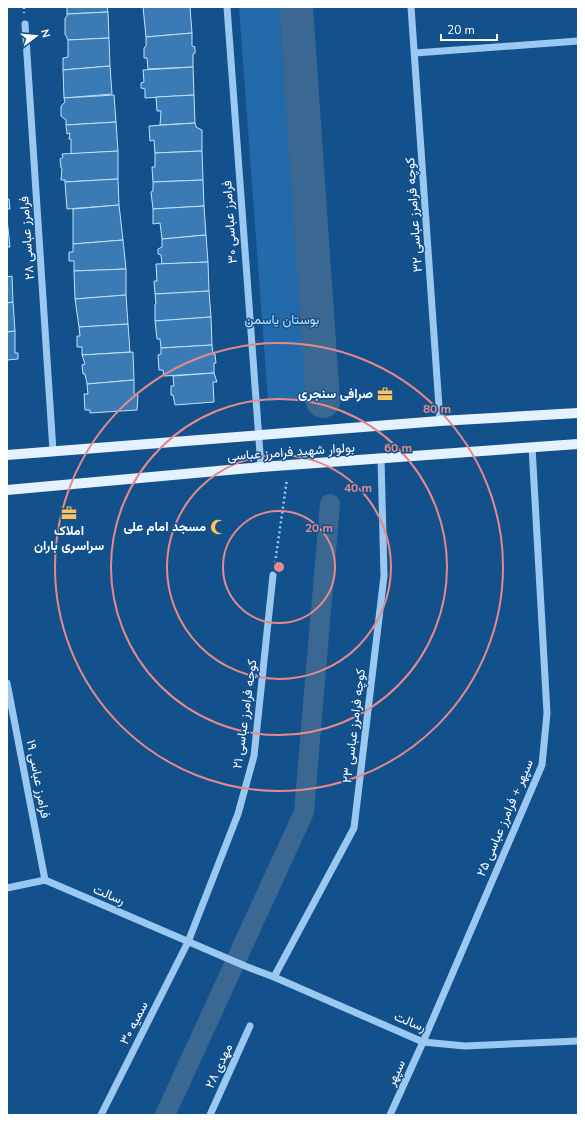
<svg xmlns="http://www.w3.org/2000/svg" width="585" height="1122" viewBox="0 0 585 1122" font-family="'Nunito Sans',Vazirmatn,sans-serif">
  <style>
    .green { fill: #226aa9 }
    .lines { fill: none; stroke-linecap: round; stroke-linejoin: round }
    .canal { stroke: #3a6893; stroke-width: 20 }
    .river { stroke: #3a6893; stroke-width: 34 }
    .building { fill: #3b7bb5; stroke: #c1e1fc }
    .path { stroke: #9bc8f1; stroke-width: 2.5; stroke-dasharray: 2 3; stroke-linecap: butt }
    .minor { stroke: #9bc8f1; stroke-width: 7 }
    .major { stroke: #e4f1ff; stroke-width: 10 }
    .ring { fill: none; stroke: #e88989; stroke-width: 2 }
    .labels { text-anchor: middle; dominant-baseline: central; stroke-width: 3; stroke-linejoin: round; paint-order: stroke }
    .street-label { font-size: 13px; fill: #fff; stroke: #13518c }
    .park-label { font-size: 13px; fill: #c1e1fc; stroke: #13518c }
    .poi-label { font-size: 13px; font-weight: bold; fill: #fff; stroke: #13518c; text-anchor: end }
    .centre { fill: #e88989; stroke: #13518c; stroke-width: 2 }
    .ring-label { font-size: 12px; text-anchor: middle; font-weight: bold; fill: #e88989; stroke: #13518c; stroke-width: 3; stroke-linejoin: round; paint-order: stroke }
  </style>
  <rect width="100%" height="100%" fill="#13518c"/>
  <polygon class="green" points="239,7 279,7 307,398 268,401"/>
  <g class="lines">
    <polyline class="canal" points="165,1115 304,812 330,504"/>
    <polyline class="river" points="296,7 323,401"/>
  </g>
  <g class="building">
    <polygon points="67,7 107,7 108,12 67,14"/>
    <polygon points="143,7 190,7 192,33 146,37"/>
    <polygon points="108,12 109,38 68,40 65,34 65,18 67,16 67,14"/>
    <polygon points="192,33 192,46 195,47 195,53 193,54 193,67 148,69 147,58 144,58 144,48 146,46 146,37"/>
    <polygon points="109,38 110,66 63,70 63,58 68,57 68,40"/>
    <polygon points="110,66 112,94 64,98 63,70"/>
    <polygon points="193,67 194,95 145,98 145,89 141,88 141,83 144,82 143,70"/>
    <polygon points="114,95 116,122 66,125 66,120 61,116 61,106 65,102 64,98"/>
    <polygon points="194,95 195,123 160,125 161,111 157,111 156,97"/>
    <polygon points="116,122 118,151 71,154 71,139 69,139 70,133 67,134 66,125"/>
    <polygon points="195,123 196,127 202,130 202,151 155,153 154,140 150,141 149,126"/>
    <polygon points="118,151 118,179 65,182 65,180 61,180 62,168 61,168 60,159 63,157 62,154"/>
    <polygon points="202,151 203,180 153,182 152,167 155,167 155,153"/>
    <polygon points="118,179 119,205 67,209 65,182"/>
    <polygon points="203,180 204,206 153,209 151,192 153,191 153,182"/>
    <polygon points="7,199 9,199 10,209 7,209 7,219"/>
    <polygon points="119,205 123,240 73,244 73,209"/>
    <polygon points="204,206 206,235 162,239 160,223 153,224 153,209"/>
    <polygon points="7,219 10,247 7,247"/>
    <polygon points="206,235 208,262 162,264 161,255 158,254 158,249 162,247 162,239"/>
    <polygon points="123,240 126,269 74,271 74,261 69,261 69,252 73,252 73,244"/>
    <polygon points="208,262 209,291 155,294 154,281 157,281 156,264"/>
    <polygon points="126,269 126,295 75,299 74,271"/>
    <polygon points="12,276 13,302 7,303 7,277"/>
    <polygon points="209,291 211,317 155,321 155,304 156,304 155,294"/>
    <polygon points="126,295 128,324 79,327 75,299"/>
    <polygon points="13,302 15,331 7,332 7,303"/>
    <polygon points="211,317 212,345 161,348 160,339 157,339 155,321"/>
    <polygon points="128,324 130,352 82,355 82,347 77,347 77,336 80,336 79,327"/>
    <polygon points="15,331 15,353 18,353 18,359 7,360 7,332"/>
    <polygon points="212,345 213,354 215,354 216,363 214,363 214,373 164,376 163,370 159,370 158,355 161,354 161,348"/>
    <polygon points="133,352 134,380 87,384 85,374 83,374 82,365 85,364 82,355"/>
    <polygon points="214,373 217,382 213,382 214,402 175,405 173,395 171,395 171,386 174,386 173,376"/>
    <polygon points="134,380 134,394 138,395 137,410 90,413 90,410 85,410 84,394 88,394 87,384"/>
  </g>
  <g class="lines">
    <g class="path">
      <polyline points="24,7 24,13"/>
      <polyline points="275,563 287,479"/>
    </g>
    <g class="minor">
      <polyline points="227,7 261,467"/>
      <polyline points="411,7 440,421"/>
      <polyline points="25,24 53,451"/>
      <polyline points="415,53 578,41"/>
      <polyline points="7,683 45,880"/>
      <polyline points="45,880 245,966 274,977 423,1042 465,1046 578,1041"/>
      <polyline points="7,888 45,880"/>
      <polyline points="274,977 354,828 384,576 381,458"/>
      <polyline points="101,1115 188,942 238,814 254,756 273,575"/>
      <polyline points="210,1115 250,1026"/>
      <polyline points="390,1115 423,1042 542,765 547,713 532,447"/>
    </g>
    <g class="major">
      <polyline points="7,455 440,421 578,413"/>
      <polyline points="7,490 261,467 578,444"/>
    </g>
  </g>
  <g class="ring">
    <circle cx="279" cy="567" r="56"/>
    <circle cx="279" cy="567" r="112"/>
    <circle cx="279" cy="567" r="168"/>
    <circle cx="279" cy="567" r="224"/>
  </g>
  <defs>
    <g id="office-bare" transform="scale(1.2)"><path d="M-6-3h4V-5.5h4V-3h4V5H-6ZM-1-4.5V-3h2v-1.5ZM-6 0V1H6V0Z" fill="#ffc25a" stroke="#13518c" stroke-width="2.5" paint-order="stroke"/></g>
    <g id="mosque-bare" transform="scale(1.2)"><path d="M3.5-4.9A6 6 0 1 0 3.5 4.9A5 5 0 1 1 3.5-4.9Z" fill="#ffc25a" stroke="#13518c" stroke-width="2.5" paint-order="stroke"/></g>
  </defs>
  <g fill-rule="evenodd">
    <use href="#office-bare" x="385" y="394"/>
    <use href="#office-bare" x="69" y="513"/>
    <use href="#mosque-bare" x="218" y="527"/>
  </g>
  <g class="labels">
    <g class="street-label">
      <text transform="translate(414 215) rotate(-94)">کوچه فرامرز عباسی ۳۲</text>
      <text transform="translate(230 222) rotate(-94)">فرامرز عباسی ۳۰</text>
      <text transform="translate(27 238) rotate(-94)">فرامرز عباسی ۲۸</text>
      <text transform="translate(291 452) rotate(-4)">بولوار شهید فرامرز عباسی</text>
      <text transform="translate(245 714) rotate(-82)">کوچه فرامرز عباسی ۲۱</text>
      <text transform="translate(354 726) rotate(-83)">کوچه فرامرز عباسی ۲۳</text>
      <text transform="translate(38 779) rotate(79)">فرامرز عباسی ۱۹</text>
      <text transform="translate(505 818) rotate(-67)">سپهر + فرامرز عباسی ۲۵</text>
      <text transform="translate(109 895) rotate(23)">رسالت</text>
      <text transform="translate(410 1022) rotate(22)">رسالت</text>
      <text transform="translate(134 1023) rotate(-63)">سمیه ۳۰</text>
      <text transform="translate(219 1066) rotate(-65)">مهدی ۲۸</text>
      <text transform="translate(396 1073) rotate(-65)">سپهر</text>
    </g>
    <g class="park-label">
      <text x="282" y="320">بوستان یاسمن</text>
    </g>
    <g class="poi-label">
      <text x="373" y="394">صرافی سنجری</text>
      <text x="206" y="527">مسجد امام علی</text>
      <text x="69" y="531" text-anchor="middle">املاک<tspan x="69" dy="15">سراسری باران</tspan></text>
    </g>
  </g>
  <circle cx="279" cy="567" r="6" class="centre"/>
  <g class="ring-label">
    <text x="437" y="413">80 m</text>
    <text x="398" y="452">60 m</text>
    <text x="358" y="492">40 m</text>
    <text x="319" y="532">20 m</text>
  </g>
  <rect width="585" height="1122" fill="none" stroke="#ffffff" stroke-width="16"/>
  <g transform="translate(36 36) rotate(74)" stroke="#13518c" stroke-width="3" paint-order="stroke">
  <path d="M0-3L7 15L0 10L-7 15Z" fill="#ffffff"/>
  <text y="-6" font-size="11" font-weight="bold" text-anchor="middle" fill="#ffffff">N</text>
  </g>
  <path d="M441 34v6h56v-6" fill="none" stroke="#ffffff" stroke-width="2"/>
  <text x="447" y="34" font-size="12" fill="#ffffff" stroke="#13518c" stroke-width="3" paint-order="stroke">20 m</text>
</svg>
